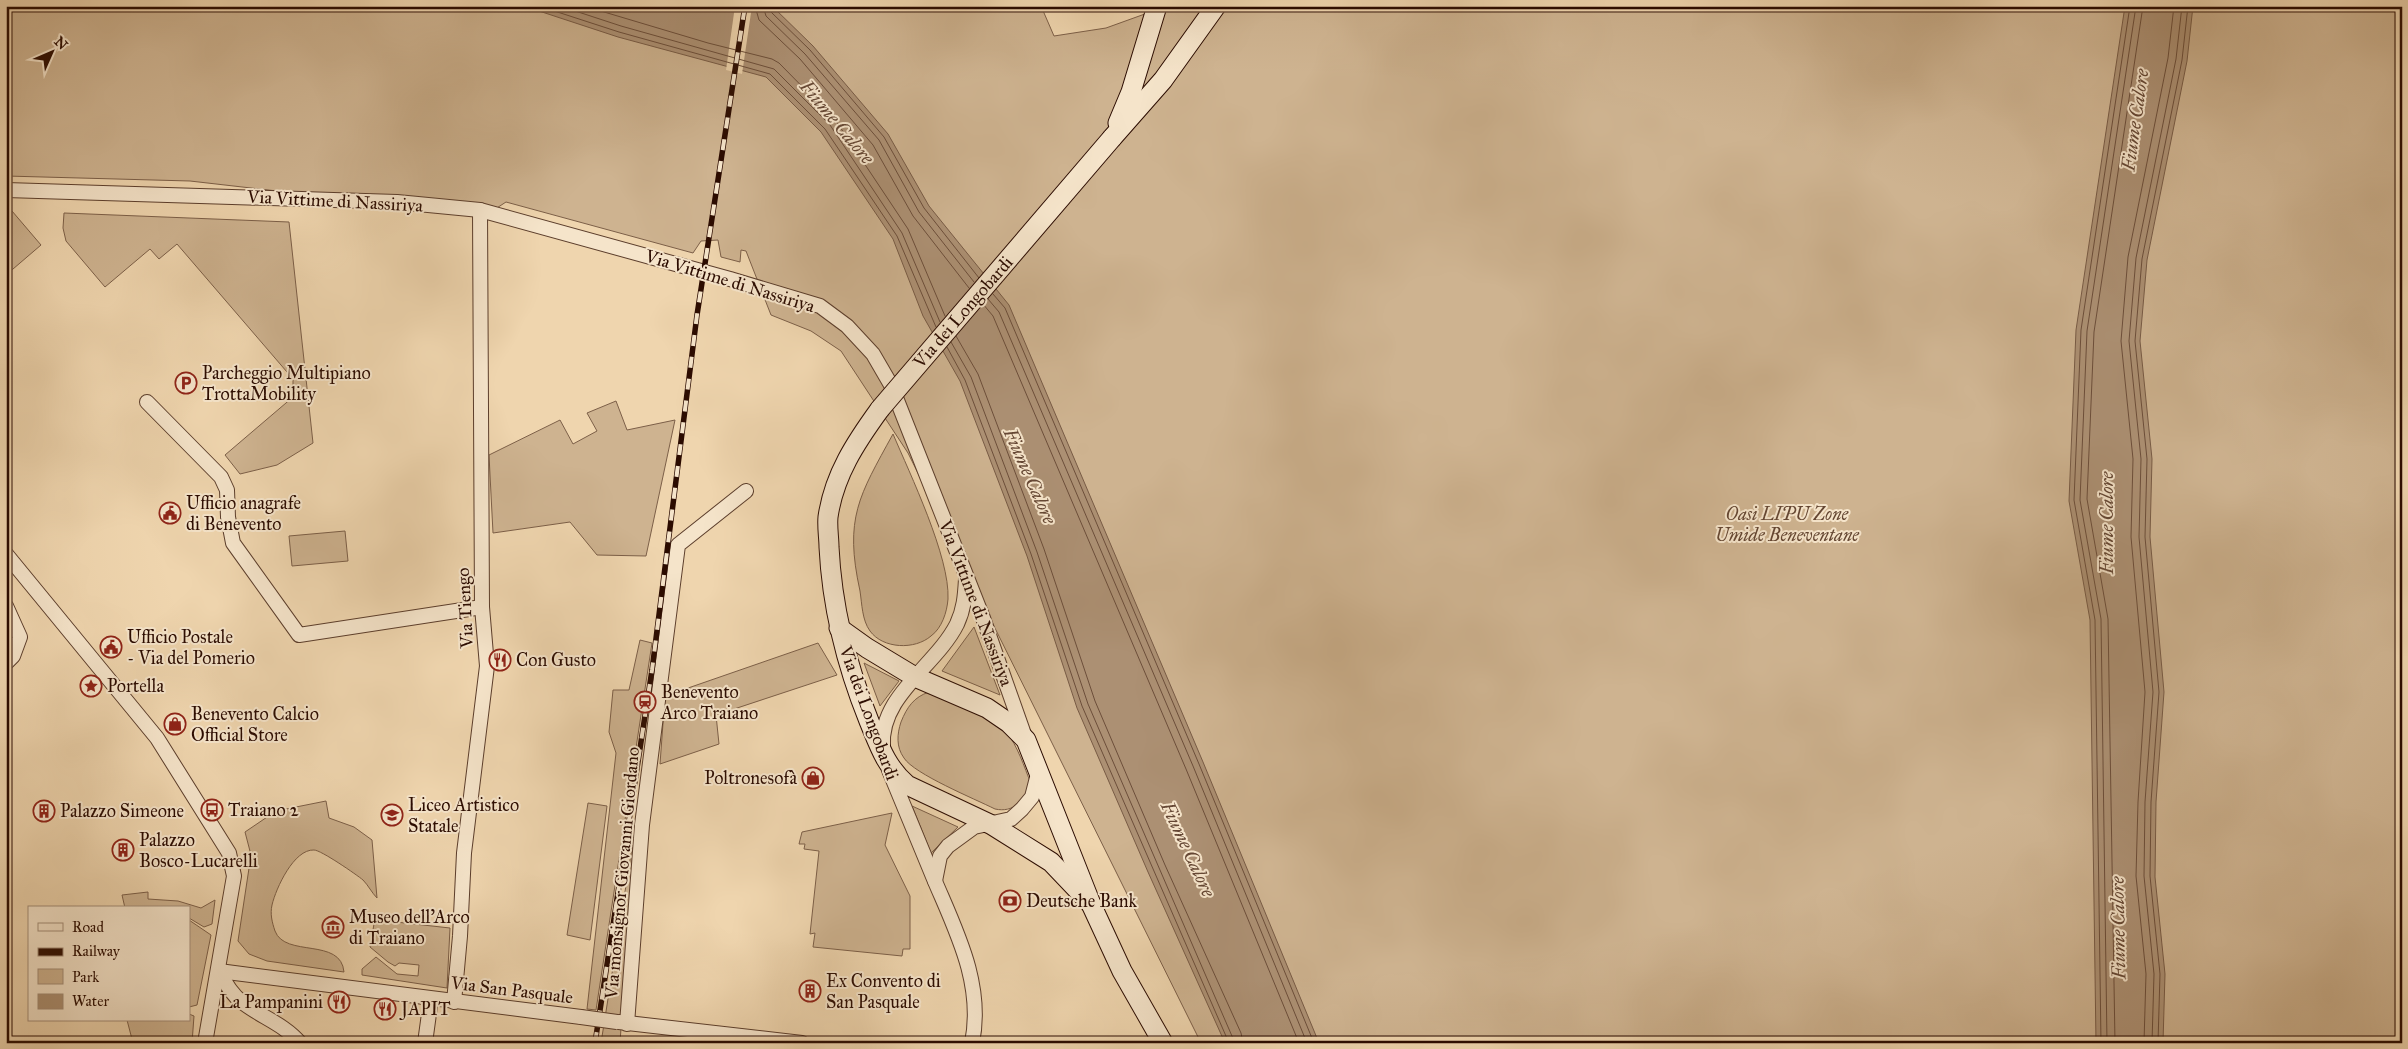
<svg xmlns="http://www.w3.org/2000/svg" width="2408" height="1049" viewBox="0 0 2408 1049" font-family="'IM FELL Great Primer',serif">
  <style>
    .green { fill: #ceb390; stroke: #7c5f48 }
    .water { fill: #ac9073; stroke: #785b45 }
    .pier { fill: #efd5ae }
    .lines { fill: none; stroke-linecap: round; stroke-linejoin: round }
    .shore { stroke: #6c4e3a; stroke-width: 1 }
    .minor-casing { stroke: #5c3e2c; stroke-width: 16 }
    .secondary-casing { stroke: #2b0b00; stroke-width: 21 }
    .minor { stroke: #f5e4ca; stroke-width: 14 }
    .secondary { stroke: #f5e4ca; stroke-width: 19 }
    .rail-casing { stroke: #2b0b00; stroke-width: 5.5 }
    .rail { stroke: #f5e4ca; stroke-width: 4; stroke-dasharray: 11; stroke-linecap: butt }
    .minor-bridge-casing { stroke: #5c3e2c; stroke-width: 16; stroke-linecap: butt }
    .secondary-bridge-casing { stroke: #2b0b00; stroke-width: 21; stroke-linecap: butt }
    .minor-bridge { stroke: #f5e4ca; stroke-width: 14 }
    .secondary-bridge { stroke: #f5e4ca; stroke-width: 19 }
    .labels { text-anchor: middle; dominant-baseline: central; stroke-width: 4; stroke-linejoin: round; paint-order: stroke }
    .street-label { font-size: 18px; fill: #2b0b00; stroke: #f5e4ca }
    .poi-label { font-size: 18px; fill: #2b0b00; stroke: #f5e4ca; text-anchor: start }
    .park-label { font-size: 18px; font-style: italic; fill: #644632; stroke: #f5e4ca }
    .water-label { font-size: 19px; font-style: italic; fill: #654734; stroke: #f5e4ca }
  </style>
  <rect width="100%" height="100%" fill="#efd5ae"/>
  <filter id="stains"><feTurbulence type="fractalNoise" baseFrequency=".004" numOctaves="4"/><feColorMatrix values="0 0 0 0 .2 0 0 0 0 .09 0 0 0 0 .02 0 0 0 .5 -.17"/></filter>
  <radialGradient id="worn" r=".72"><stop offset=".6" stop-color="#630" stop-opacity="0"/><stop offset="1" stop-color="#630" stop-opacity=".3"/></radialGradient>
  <g class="green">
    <polygon points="6,6 1041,6 1054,36 1106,28 1167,6 2402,6 2402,1043 1201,1043 908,453 841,351 811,331 771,315 746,251 741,250 740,262 721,257 718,240 701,241 693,253 506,202 486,215 190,181 6,176"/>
    <polygon points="6,211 12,211 41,245 6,275"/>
    <polygon points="64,213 289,222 313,443 277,465 240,474 225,455 293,397 293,379 177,244 159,259 150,249 105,287 66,241 63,228"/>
    <polygon points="616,401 627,430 675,420 646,556 597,555 570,522 493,533 489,455 560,420 573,444 597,431 587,413"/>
    <path d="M893,434C910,474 950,557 948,599C947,612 942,628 931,636C915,650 883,649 870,631C862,620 862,604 860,591C844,518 859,496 893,434Z"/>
    <polygon points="345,531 348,561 292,566 289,536"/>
    <polygon points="974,627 1000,695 942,671"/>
    <polygon points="640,640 652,643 596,1010 587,1009 616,753 609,732 613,690 629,690"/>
    <polygon points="818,643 837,675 716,715 719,744 660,764 665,696"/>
    <polygon points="864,663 899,681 880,706"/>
    <path d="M929,692C943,698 998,722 1006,731C1018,747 1024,766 1031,784C1023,801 1014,813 995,809C975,799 914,774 904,758C896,747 897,734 901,722C907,707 914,697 929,692Z"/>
    <path d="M326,801L329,818L354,827L372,840L377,898C372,893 368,885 363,880C357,875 321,850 314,850C294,849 276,888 272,905C270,914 272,922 275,931C285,958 341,937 344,972L267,961L249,954L238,941L251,855L245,832L276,811Z"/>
    <polygon points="588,803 607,806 590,940 567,935"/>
    <polygon points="912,806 958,827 931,853"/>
    <polygon points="892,813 885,845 910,896 910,949 903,949 902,956 813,947 815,933 810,934 819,851 804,849 805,844 799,844 802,832"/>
    <polygon points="634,835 620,1043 601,1043"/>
    <polygon points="148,892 148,899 178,901 201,908 215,900 212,924 204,927 189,918 189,908 125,908 122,895"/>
    <polygon points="189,920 211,935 197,1005 189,1007"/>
    <polygon points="378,920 450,928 447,988 362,975 362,969 376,957 397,974 418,976 419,965 399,963 395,966 388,962 370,947 374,924"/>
    <polygon points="189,1014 194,1016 192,1043 133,1043 127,1020 189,1020"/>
  </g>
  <g class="water">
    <polygon points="510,6 772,6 813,46 888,134 929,206 1009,305 1203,762 1319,1043 1225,1043 1148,872 1077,708 1027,556 960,381 923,316 893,239 821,132 766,77 618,37 539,11"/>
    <polygon points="2125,6 2193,6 2187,61 2147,260 2140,341 2152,459 2150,537 2164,692 2156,802 2155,877 2165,974 2163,1043 2096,1043 2090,620 2069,501 2076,330"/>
  </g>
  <polygon class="pier" points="735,6 752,6 742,74 726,70"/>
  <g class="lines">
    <g class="shore">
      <polyline points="539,6 619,32 770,74 825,129 897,236 936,327"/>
      <polyline points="560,6 621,26 774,69 830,125 902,233 940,322"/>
      <polyline points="584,6 708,43 772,59 779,63 836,121 908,229 945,316"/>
      <polyline points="755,6 759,20 800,59 873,145 913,216 969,288"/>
      <polyline points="763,6 766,16 805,54 879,140 919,212 974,282"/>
      <polyline points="769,6 771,12 810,50 884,137 924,208 979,278"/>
      <polyline points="993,294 1005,308 1199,764 1314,1043"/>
      <polyline points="988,299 999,312 1193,766 1307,1043"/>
      <polyline points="983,304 993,316 1186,769 1299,1043"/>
      <polyline points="956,336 978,374 1044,549 1095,701 1165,865 1241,1033 1243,1043"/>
      <polyline points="951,342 971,377 1037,552 1088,704 1235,1043"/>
      <polyline points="947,347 965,380 1031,554 1082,706 1229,1043"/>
      <polyline points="2101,1043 2095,620 2074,500 2081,330 2130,6"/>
      <polyline points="2107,1043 2101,619 2080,500 2087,331 2136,6"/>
      <polyline points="2115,1043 2108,619 2087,499 2094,332 2143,6"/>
      <polyline points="2144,1043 2146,974 2136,876 2138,802 2145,692 2131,537 2133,459 2121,341 2128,257 2168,58 2174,6"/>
      <polyline points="2152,1043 2154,974 2144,876 2145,802 2153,692 2139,537 2141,459 2129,341 2136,258 2176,59 2182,6"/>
      <polyline points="2158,1043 2160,974 2150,876 2151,802 2159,692 2145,537 2147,459 2135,341 2142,259 2182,60 2188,6"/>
    </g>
    <g class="minor-casing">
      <g id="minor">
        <polyline points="6,190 397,202 480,210 730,279 820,306 847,326 873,354 891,385 983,618 1025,737"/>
        <polyline points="147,402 221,477 227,490 228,517 233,543 299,635 482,607"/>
        <polyline points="6,554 157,738 229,853 234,876 205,1043"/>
        <polyline points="6,606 20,637 13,656 6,663"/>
        <path d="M883,747C879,696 936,666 957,624C964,609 965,596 966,579"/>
        <path d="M889,770C904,806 919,843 934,879C956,931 984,984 972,1043"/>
        <polyline points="935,881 940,856 948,846 974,827 1011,819 1022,809 1032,797 1039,770"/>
        <polyline points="219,971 581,1017"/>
        <path d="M219,971C226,983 231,994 242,1002C261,1017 284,1024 300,1043"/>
        <polyline points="454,1002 460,936 464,853 487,666 482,607 480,210"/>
        <polyline points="619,1022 802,1043"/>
        <polyline points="627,1024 642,825 678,545 746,491"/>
        <polyline points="425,1043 431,999"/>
      </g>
    </g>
    <g class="secondary-casing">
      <g id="secondary">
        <polyline points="1118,123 1131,92 1157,6"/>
        <polyline points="1112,138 1163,80 1216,6"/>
        <path d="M880,409C856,442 834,475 828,517C827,527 829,538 829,547C832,608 846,664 869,721C879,745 886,767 907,785L992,825L1051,862L1091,904"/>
        <polyline points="839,628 867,648 915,677 987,708 1009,723 1026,740 1091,904 1122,971 1163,1043"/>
      </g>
    </g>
    <use href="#minor" class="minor"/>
    <use href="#secondary" class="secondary"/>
    <g class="rail-casing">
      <polyline id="rail" points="595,1043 652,670 697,315 745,6"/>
    </g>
    <use href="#rail" class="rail"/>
    <g class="minor-bridge-casing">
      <polyline id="minor-bridge" points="581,1017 617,1022"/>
    </g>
    <g class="secondary-bridge-casing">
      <polyline id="secondary-bridge" points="880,409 1112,138"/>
    </g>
    <use href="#minor-bridge" class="minor-bridge"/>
    <use href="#secondary-bridge" class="secondary-bridge"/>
  </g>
  <defs>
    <g id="parking-ring" transform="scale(1.125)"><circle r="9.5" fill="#f5e4ca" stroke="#8f2418" stroke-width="1.5"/><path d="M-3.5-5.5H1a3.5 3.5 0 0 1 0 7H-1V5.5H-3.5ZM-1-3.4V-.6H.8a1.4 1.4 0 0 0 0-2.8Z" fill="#8f2418"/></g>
    <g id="civic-ring" transform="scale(1.125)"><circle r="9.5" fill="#f5e4ca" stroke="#8f2418" stroke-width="1.5"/><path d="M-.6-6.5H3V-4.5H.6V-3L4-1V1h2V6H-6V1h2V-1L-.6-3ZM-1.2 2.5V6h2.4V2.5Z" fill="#8f2418"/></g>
    <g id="restaurant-ring" transform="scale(1.125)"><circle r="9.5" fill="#f5e4ca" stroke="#8f2418" stroke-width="1.5"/><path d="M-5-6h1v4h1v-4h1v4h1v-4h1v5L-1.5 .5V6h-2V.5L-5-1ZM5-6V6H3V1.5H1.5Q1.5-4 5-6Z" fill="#8f2418"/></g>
    <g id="sight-ring" transform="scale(1.125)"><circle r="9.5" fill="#f5e4ca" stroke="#8f2418" stroke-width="1.5"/><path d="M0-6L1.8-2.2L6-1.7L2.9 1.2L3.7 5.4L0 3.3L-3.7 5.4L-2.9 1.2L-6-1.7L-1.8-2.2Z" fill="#8f2418"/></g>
    <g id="station-ring" transform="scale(1.125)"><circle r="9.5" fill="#f5e4ca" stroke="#8f2418" stroke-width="1.5"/><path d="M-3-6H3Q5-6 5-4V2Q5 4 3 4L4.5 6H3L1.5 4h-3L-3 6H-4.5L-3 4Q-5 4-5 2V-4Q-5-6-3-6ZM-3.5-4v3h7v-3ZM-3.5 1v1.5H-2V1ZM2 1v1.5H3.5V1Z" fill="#8f2418"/></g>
    <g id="shop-ring" transform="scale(1.125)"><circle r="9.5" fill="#f5e4ca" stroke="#8f2418" stroke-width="1.5"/><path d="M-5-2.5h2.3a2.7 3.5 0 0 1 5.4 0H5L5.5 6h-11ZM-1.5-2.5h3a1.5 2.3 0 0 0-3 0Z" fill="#8f2418"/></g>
    <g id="bus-ring" transform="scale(1.125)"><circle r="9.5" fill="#f5e4ca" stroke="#8f2418" stroke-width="1.5"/><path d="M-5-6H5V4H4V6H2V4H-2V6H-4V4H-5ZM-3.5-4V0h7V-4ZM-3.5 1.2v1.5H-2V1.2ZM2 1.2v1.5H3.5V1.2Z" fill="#8f2418"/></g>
    <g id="building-ring" transform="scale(1.125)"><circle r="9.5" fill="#f5e4ca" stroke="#8f2418" stroke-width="1.5"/><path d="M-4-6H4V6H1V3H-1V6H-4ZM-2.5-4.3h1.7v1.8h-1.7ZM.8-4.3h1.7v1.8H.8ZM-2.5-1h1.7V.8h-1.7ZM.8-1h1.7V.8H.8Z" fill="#8f2418"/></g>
    <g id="school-ring" transform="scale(1.125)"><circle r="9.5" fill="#f5e4ca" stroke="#8f2418" stroke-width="1.5"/><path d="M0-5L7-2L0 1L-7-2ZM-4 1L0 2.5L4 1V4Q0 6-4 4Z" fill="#8f2418"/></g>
    <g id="bank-ring" transform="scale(1.125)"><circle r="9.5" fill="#f5e4ca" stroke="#8f2418" stroke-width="1.5"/><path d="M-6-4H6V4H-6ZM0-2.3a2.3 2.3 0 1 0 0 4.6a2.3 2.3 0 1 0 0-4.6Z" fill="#8f2418"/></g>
    <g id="museum-ring" transform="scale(1.125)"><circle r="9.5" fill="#f5e4ca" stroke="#8f2418" stroke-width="1.5"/><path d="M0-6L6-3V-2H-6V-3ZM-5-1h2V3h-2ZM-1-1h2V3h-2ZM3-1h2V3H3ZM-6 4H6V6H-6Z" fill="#8f2418"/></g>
  </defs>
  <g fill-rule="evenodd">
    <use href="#parking-ring" x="186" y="383"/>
    <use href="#civic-ring" x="170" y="513"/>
    <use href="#civic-ring" x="111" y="647"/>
    <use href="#restaurant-ring" x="500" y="660"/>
    <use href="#sight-ring" x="91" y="686"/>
    <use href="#station-ring" x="645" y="702"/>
    <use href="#shop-ring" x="175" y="724"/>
    <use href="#shop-ring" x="813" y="778"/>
    <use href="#bus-ring" x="212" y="810"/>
    <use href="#building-ring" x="44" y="811"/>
    <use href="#school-ring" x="392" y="815"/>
    <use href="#building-ring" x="123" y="850"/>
    <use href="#bank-ring" x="1010" y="901"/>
    <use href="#museum-ring" x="333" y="927"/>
    <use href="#building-ring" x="810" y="991"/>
    <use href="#restaurant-ring" x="339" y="1002"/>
    <use href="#restaurant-ring" x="385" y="1009"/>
  </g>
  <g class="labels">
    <g class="street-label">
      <text transform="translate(335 201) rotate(3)">Via Vittime di Nassiriya</text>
      <text transform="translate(730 281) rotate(17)">Via Vittime di Nassiriya</text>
      <text transform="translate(963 312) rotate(-49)">Via dei Longobardi</text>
      <text transform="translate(976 603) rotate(69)">Via Vittime di Nassiriya</text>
      <text transform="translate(465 608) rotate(-93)">Via Tiengo</text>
      <text transform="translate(869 713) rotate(70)">Via dei Longobardi</text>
      <text transform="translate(622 873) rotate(-85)">Via monsignor Giovanni Giordano</text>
      <text transform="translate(512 990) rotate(7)">Via San Pasquale</text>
    </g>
    <g class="poi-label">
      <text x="202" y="373">Parcheggio Multipiano<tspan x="202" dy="21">TrottaMobility</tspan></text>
      <text x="186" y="503">Ufficio anagrafe<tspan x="186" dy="21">di Benevento</tspan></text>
      <text x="127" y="637">Ufficio Postale<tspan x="127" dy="21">- Via del Pomerio</tspan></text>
      <text x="516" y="660">Con Gusto</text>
      <text x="107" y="686">Portella</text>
      <text x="661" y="692">Benevento<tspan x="661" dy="21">Arco Traiano</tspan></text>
      <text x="191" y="714">Benevento Calcio<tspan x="191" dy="21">Official Store</tspan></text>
      <text x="797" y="778" text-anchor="end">Poltronesofà</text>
      <text x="408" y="805">Liceo Artistico<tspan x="408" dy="21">Statale</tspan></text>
      <text x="228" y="810">Traiano 2</text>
      <text x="60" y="811">Palazzo Simeone</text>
      <text x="139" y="840">Palazzo<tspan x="139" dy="21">Bosco-Lucarelli</tspan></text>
      <text x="1026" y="901">Deutsche Bank</text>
      <text x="349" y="917">Museo dell'Arco<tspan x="349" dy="21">di Traiano</tspan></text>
      <text x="826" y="981">Ex Convento di<tspan x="826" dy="21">San Pasquale</tspan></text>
      <text x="323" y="1002" text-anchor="end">La Pampanini</text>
      <text x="401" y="1009">JAPIT</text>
    </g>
    <g class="park-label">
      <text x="1787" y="514">Oasi LIPU Zone<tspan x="1787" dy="21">Umide Beneventane</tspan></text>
    </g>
    <g class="water-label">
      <text transform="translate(2135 120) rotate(-82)">Fiume Calore</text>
      <text transform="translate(837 122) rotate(50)">Fiume Calore</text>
      <text transform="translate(1030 476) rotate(66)">Fiume Calore</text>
      <text transform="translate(2106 523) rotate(-90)">Fiume Calore</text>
      <text transform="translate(1188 849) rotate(65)">Fiume Calore</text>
      <text transform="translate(2118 928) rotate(-91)">Fiume Calore</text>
    </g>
  </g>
  <rect width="2408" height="1049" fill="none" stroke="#efd5ae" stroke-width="25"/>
  <rect x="8" y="8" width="2393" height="1034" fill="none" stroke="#2b0b00" stroke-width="2.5"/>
  <rect x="12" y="12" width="2383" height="1024" fill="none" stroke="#2b0b00"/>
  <rect x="28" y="906" width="162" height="115" fill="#f5e4ca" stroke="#a48d79"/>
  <rect x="38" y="923" width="25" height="8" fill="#f5e4ca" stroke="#a48d79"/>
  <text x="72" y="932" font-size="15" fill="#2b0b00">Road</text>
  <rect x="38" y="948" width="25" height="8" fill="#2b0b00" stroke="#a48d79"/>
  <text x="72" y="956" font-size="15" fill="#2b0b00">Railway</text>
  <rect x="38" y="969" width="25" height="15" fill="#ceb390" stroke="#a48d79"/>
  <text x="72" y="982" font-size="15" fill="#2b0b00">Park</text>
  <rect x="38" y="994" width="25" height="15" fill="#ac9073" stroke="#a48d79"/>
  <text x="72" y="1006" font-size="15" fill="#2b0b00">Water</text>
  <g transform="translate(52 52) rotate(45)" stroke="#f5e4ca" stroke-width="4" paint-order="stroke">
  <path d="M0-4L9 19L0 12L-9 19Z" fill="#2b0b00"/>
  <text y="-8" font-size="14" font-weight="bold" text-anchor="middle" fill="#2b0b00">N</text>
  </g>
  <rect width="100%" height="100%" filter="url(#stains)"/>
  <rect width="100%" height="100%" fill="url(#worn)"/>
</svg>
